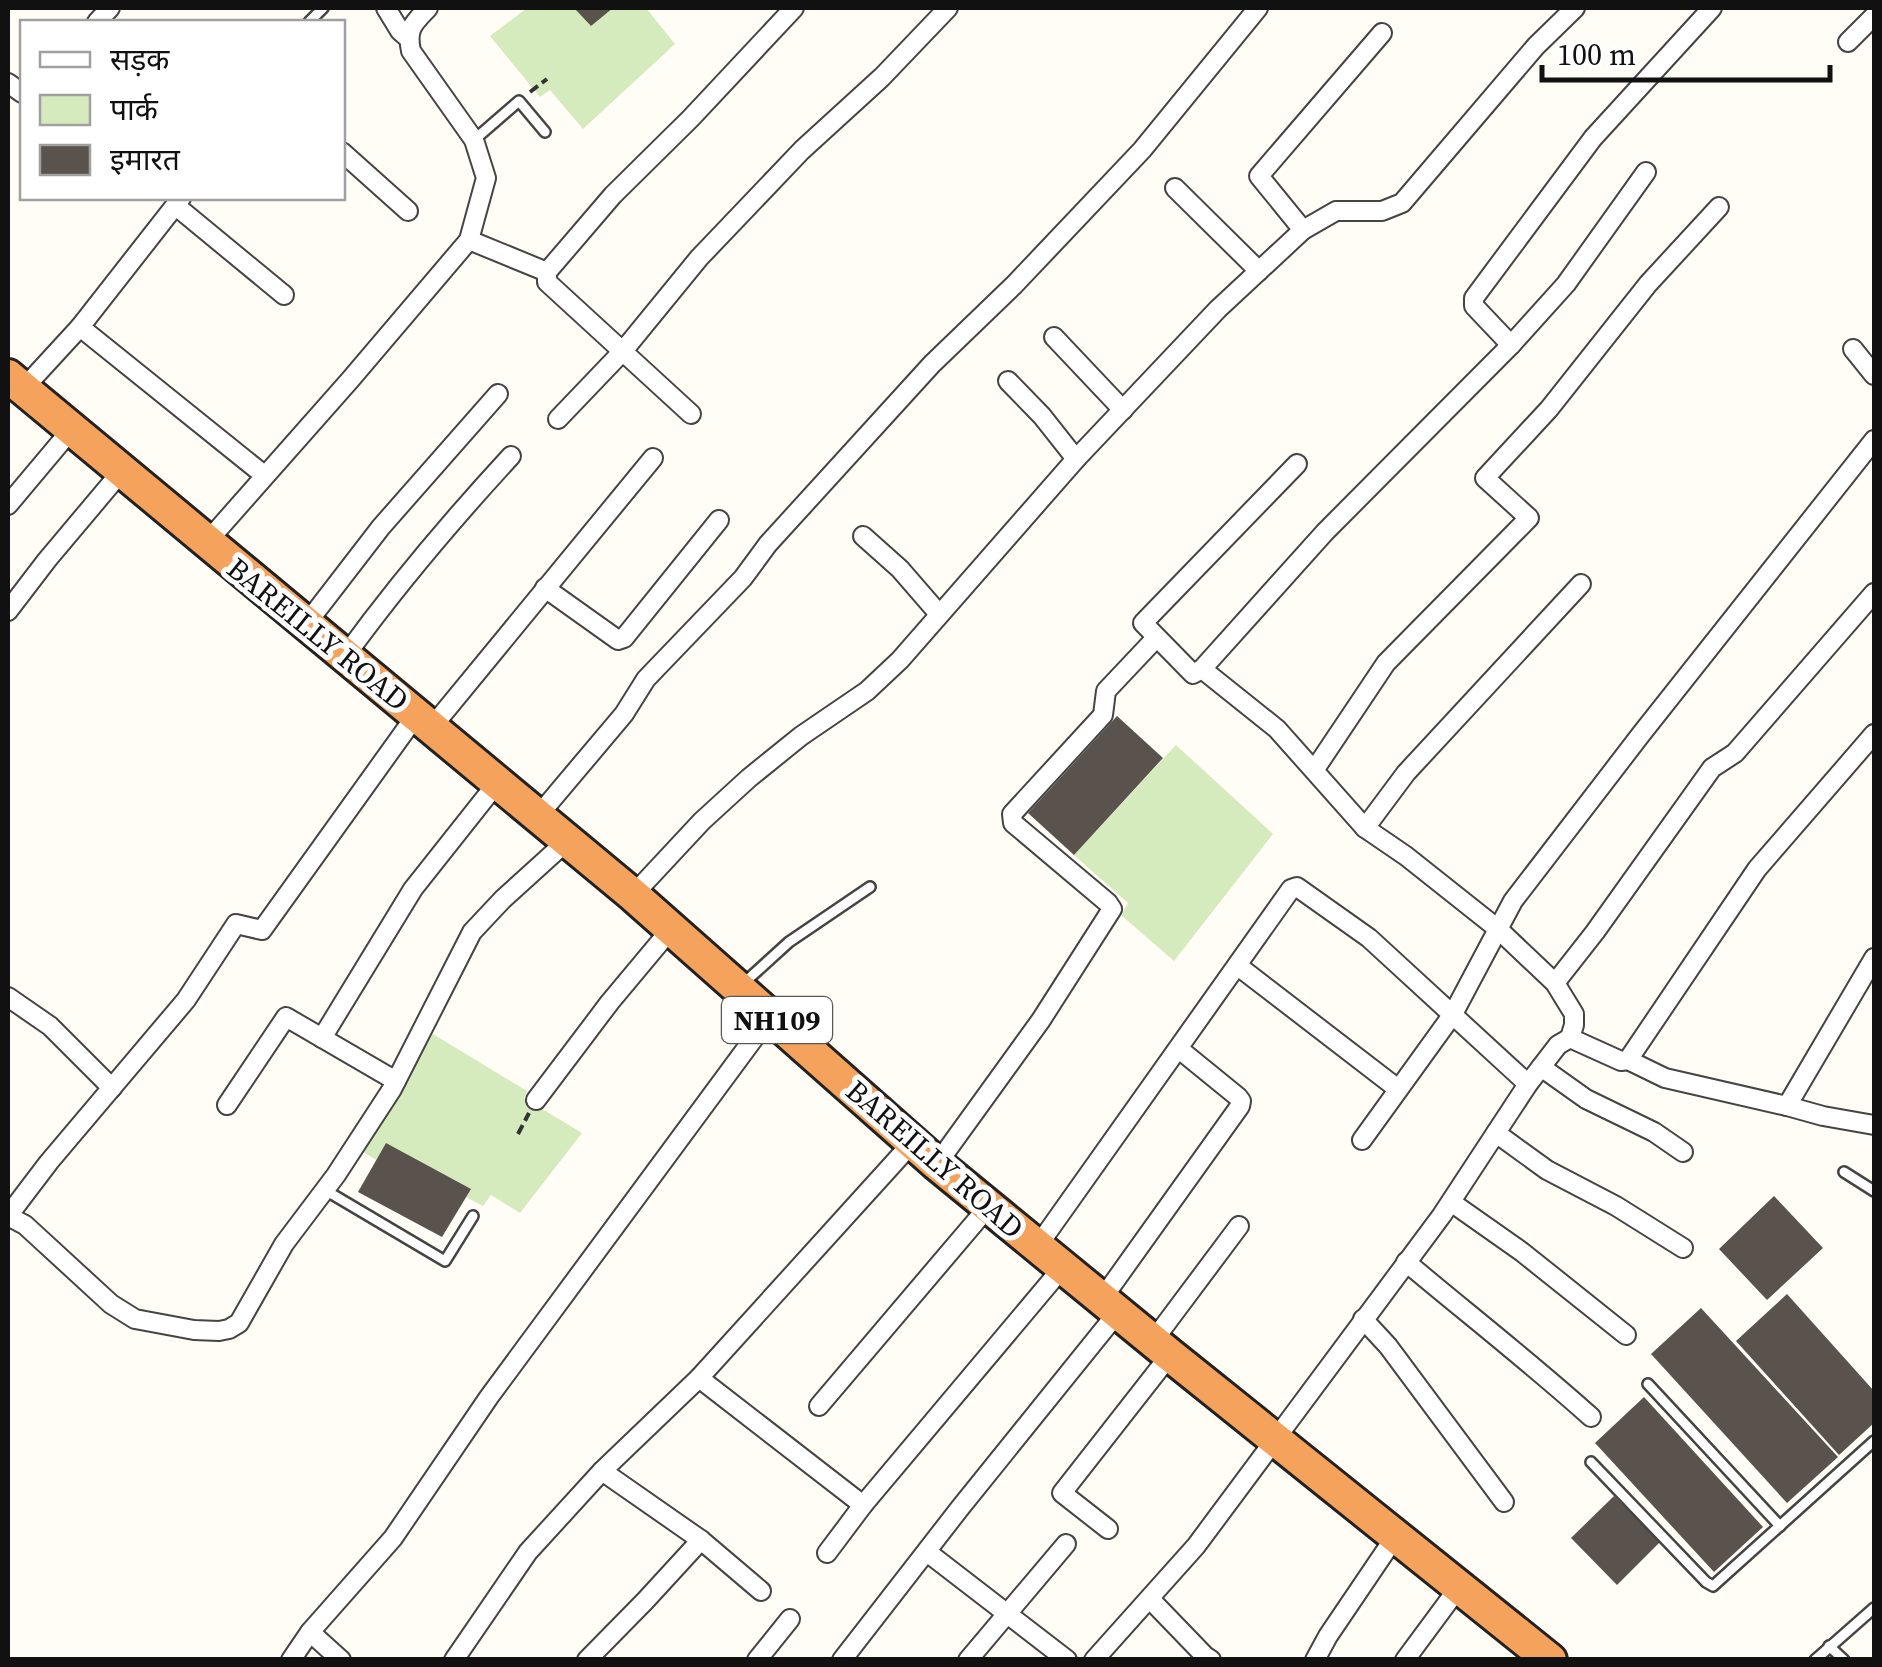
<svg xmlns="http://www.w3.org/2000/svg" width="1882" height="1667" viewBox="0 0 1882 1667" font-family="'Source Serif 4','Noto Sans Devanagari',serif">
  <style>
    .green { fill: #d5ebbd }
    .building { fill: #5a524d }
    .lines { fill: none; stroke-linecap: round; stroke-linejoin: round }
    .lane-casing { stroke: #444; stroke-width: 14 }
    .street-casing { stroke: #444; stroke-width: 22 }
    .highway-casing { stroke: #222; stroke-width: 38 }
    .path { stroke: #333; stroke-width: 4; stroke-dasharray: 10 5; stroke-linecap: butt }
    .lane { stroke: #fff; stroke-width: 9 }
    .street { stroke: #fff; stroke-width: 18 }
    .highway { stroke: #f5a25d; stroke-width: 32 }
    .labels { text-anchor: middle; dominant-baseline: central; stroke-width: 10; stroke-linejoin: round; paint-order: stroke }
    .shield { fill: #fff; stroke: #585858; stroke-width: 2.5 }
    .shield-label { font-size: 28px; font-weight: bold; fill: #111 }
    .street-label { font-size: 30px; fill: #111; stroke: #fff }
  </style>
  <rect width="100%" height="100%" fill="#fffdf5"/>
  <g class="green">
    <polygon points="527,8 574,8 591,26 613,8 646,8 675,44 583,129 550,90 540,97 490,36"/>
    <polygon points="1176,745 1273,834 1174,961 1121,915 1128,903 1074,855"/>
    <polygon points="433,1034 527,1091 524,1098 582,1133 520,1213 491,1195 483,1206 466,1197 386,1144 376,1160 362,1151"/>
  </g>
  <g class="building">
    <polygon points="574,8 613,8 591,26"/>
    <polygon points="1117,716 1163,758 1074,855 1028,813"/>
    <polygon points="386,1143 471,1189 442,1237 358,1192"/>
    <polygon points="1774,1196 1823,1248 1767,1300 1719,1249"/>
    <polygon points="1787,1294 1874,1391 1874,1423 1839,1455 1736,1341"/>
    <polygon points="1701,1308 1838,1457 1787,1503 1651,1354"/>
    <polygon points="1644,1397 1763,1527 1714,1572 1595,1443"/>
    <polygon points="1614,1496 1660,1542 1617,1585 1571,1538"/>
  </g>
  <g class="lines">
    <g class="lane-casing">
      <g id="lane">
        <polyline points="309,22 323,8"/>
        <polyline points="474,140 519,101 545,132"/>
        <polyline points="745,982 789,942 870,887"/>
        <polyline points="1844,1172 1874,1191"/>
        <polyline points="325,1190 445,1261 473,1216"/>
        <polyline points="1648,1384 1780,1526"/>
        <polyline points="1591,1462 1706,1582 1713,1586 1874,1441"/>
        <polyline points="1829,1646 1844,1660"/>
        <polyline points="1815,1660 1874,1608"/>
      </g>
    </g>
    <g class="street-casing">
      <g id="street">
        <polyline points="386,8 400,31 408,38"/>
        <polyline points="97,22 110,8"/>
        <polyline points="1848,42 1874,16"/>
        <polyline points="8,83 22,93"/>
        <polyline points="342,152 408,211"/>
        <polyline points="1175,188 1259,271"/>
        <polyline points="176,206 284,295"/>
        <polyline points="1303,230 1259,176 1382,33"/>
        <polyline points="469,240 547,272"/>
        <polyline points="80,327 264,475"/>
        <polyline points="1054,337 1123,410"/>
        <polyline points="1511,345 1474,306 1474,298 1593,138 1712,8"/>
        <polyline points="1853,349 1874,375"/>
        <polyline points="1008,381 1042,416 1076,459"/>
        <polyline points="23,389 80,327 181,198"/>
        <polyline points="691,414 547,282 547,272 613,195 691,118 794,8"/>
        <polyline points="558,419 623,351 699,258 802,150 882,77 948,8"/>
        <polyline points="8,505 71,430"/>
        <polyline points="863,536 900,569 939,614"/>
        <path d="M206,543L350,380L469,240L486,178L474,140L411,51C406,28 414,23 428,8"/>
        <polyline points="545,588 618,640 624,638 719,520"/>
        <polyline points="8,611 47,560 121,472"/>
        <polyline points="307,623 381,527 498,394"/>
        <path d="M346,655C397,585 452,520 511,456"/>
        <polyline points="1202,669 1193,674 1143,623 1297,464"/>
        <polyline points="432,727 653,458"/>
        <polyline points="1315,769 1386,663 1529,518 1485,478 1549,409 1648,284 1719,207"/>
        <polyline points="538,816 624,714 646,679 743,578 768,544 932,364 1014,285 1142,150 1258,8"/>
        <polyline points="1365,828 1406,773 1581,584"/>
        <polyline points="633,895 702,821 749,778 801,736 867,691 900,660 1076,459 1218,309 1303,230 1336,211 1382,211 1402,203 1536,46 1575,8"/>
        <polyline points="1238,966 1398,1089"/>
        <polyline points="1555,983 1595,932 1712,768 1735,753 1874,593"/>
        <polyline points="8,997 50,1026 112,1088"/>
        <polyline points="322,1038 413,889 497,783"/>
        <polyline points="1570,1038 1574,1025 1574,1014 1555,983 1498,929 1406,856 1365,828 1277,729 1202,669 1325,532 1511,345 1566,284 1646,172"/>
        <polyline points="1628,1060 1665,1078 1787,1106 1823,1116 1874,1125"/>
        <polyline points="1541,1067 1586,1099 1654,1132 1683,1152"/>
        <polyline points="536,1100 610,1002 671,929"/>
        <polyline points="227,1105 286,1017 396,1081"/>
        <polyline points="1787,1106 1874,958"/>
        <polyline points="1496,1133 1547,1170 1616,1206 1683,1248"/>
        <polyline points="1362,1140 1453,1014 1513,901 1642,733 1874,440"/>
        <polyline points="937,1164 1041,1020 1112,909 1108,903 1013,823 1012,814 1103,715 1106,691 1156,638"/>
        <polyline points="1451,1202 1522,1252 1626,1335"/>
        <polyline points="8,1216 25,1225 111,1304 135,1319 194,1330 219,1331 229,1329 239,1323 284,1244 336,1175 392,1089 472,932 503,899 567,841"/>
        <polyline points="8,1216 49,1162 186,1000 236,924 262,930 417,714"/>
        <polyline points="1037,1247 1291,889 1297,887 1369,938 1528,1084"/>
        <path d="M1406,1262C1468,1314 1531,1363 1591,1417"/>
        <polyline points="1102,1299 1240,1106 1241,1101 1238,1097 1179,1049"/>
        <polyline points="1363,1319 1388,1346 1504,1502"/>
        <polyline points="1153,1341 1239,1226"/>
        <polyline points="699,1378 863,1505"/>
        <polyline points="819,1406 988,1207"/>
        <polyline points="602,1471 701,1540 761,1591"/>
        <polyline points="1108,1529 1062,1493 1170,1355"/>
        <polyline points="927,1552 1067,1660"/>
        <polyline points="827,1553 863,1505 1063,1267"/>
        <polyline points="1150,1599 1205,1656 1211,1660"/>
        <polyline points="310,1632 341,1660"/>
        <polyline points="291,1660 310,1632 393,1538 489,1397 771,1015"/>
        <polyline points="454,1660 528,1552 602,1471 699,1378 912,1143"/>
        <polyline points="587,1660 645,1601 701,1540"/>
        <polyline points="757,1660 790,1619"/>
        <polyline points="842,1660 960,1508 1118,1312"/>
        <polyline points="968,1660 1066,1544"/>
        <polyline points="1094,1660 1196,1546 1442,1215 1528,1084 1558,1045 1570,1038 1621,1061 1628,1060 1757,869 1874,734"/>
        <polyline points="1315,1660 1328,1636 1395,1537"/>
        <polyline points="1405,1660 1459,1587"/>
      </g>
    </g>
    <g class="highway-casing">
      <polyline id="highway" points="8,376 633,895 937,1164 1170,1355 1550,1660"/>
    </g>
    <g class="path">
      <polyline points="530,92 547,79"/>
      <polyline points="518,1134 529,1113"/>
    </g>
    <use href="#lane" class="lane"/>
    <use href="#street" class="street"/>
    <use href="#highway" class="highway"/>
  </g>
  <g class="labels">
    <rect class="shield" x="722" y="997" width="110" height="46" rx="8"/>
    <g class="shield-label">
      <text x="777" y="1020">NH109</text>
    </g>
    <g class="street-label">
      <text transform="translate(318 634) rotate(39)">BAREILLY ROAD</text>
      <text transform="translate(935 1159) rotate(41)">BAREILLY ROAD</text>
    </g>
  </g>
  <rect width="1882" height="1667" fill="none" stroke="#111111" stroke-width="20"/>
  <rect x="20" y="20" width="325" height="180" fill="#ffffff" stroke="#a0a0a0" stroke-width="2.5"/>
  <rect x="40" y="52" width="50" height="15" fill="#ffffff" stroke="#a0a0a0" stroke-width="2.5"/>
  <text x="110" y="70" font-size="30" fill="#111111">सड़क</text>
  <rect x="40" y="95" width="50" height="30" fill="#d5ebbd" stroke="#a0a0a0" stroke-width="2.5"/>
  <text x="110" y="120" font-size="30" fill="#111111">पार्क</text>
  <rect x="40" y="145" width="50" height="30" fill="#5a524d" stroke="#a0a0a0" stroke-width="2.5"/>
  <text x="110" y="170" font-size="30" fill="#111111">इमारत</text>
  <path d="M1542 65v15h288v-15" fill="none" stroke="#111111" stroke-width="5"/>
  <text x="1557" y="65" font-size="30" fill="#111111" stroke="#ffffff" stroke-width="8" paint-order="stroke">100 m</text>
</svg>
